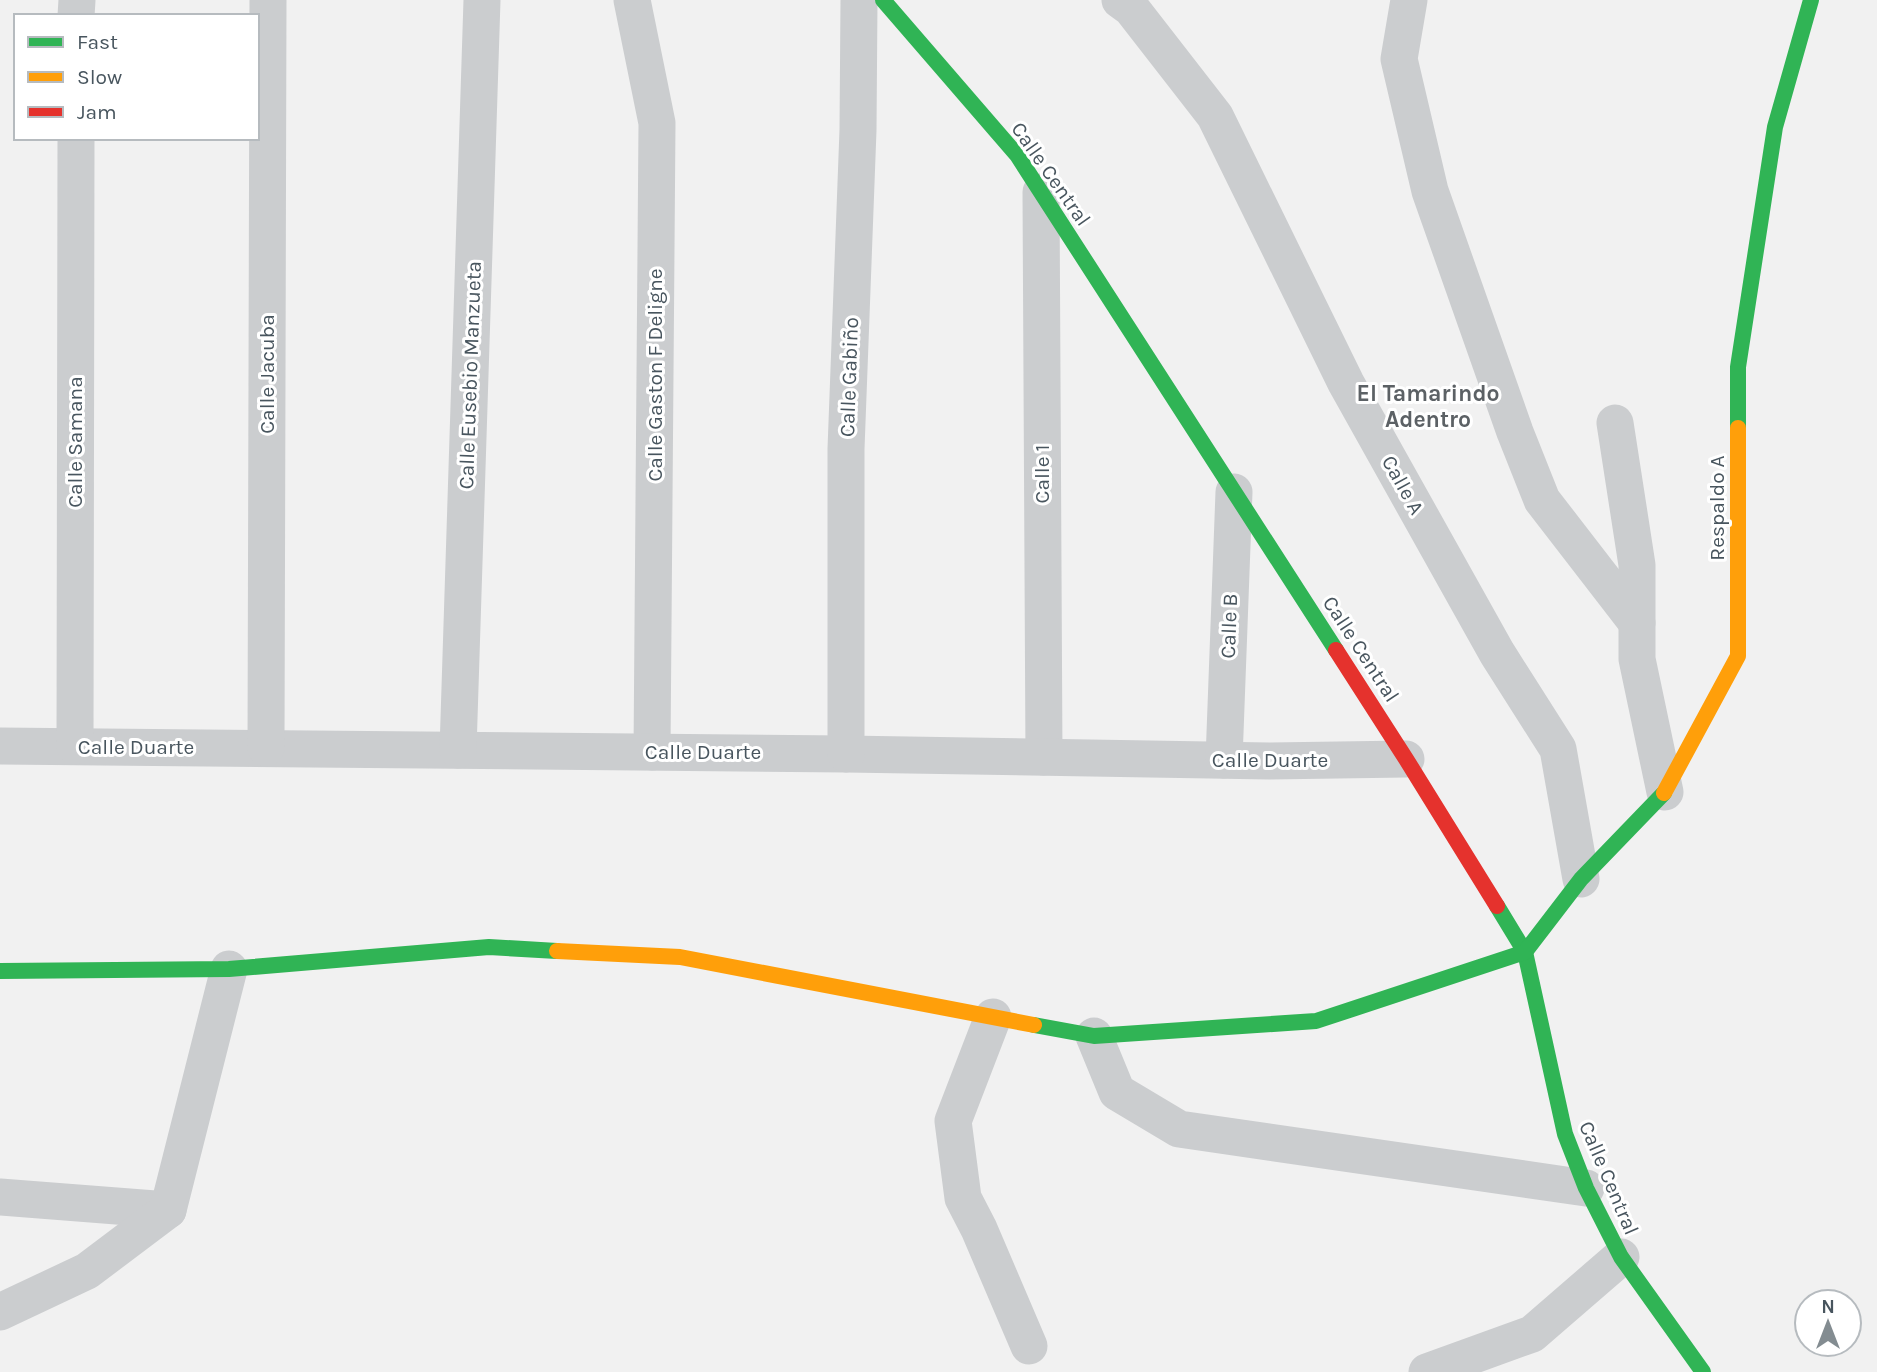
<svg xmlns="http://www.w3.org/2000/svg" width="1877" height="1372" viewBox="0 0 1877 1372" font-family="Karla,sans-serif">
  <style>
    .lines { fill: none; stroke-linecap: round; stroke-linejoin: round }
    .street { stroke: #cbcdcf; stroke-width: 37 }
    .fast { stroke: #30b455; stroke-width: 16 }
    .slow { stroke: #ff9f0a; stroke-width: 16 }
    .jam { stroke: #e5322d; stroke-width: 16 }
    .labels { text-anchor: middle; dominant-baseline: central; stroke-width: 6; stroke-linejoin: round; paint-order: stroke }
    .street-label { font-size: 21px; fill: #48555e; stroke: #fff }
    .neighbourhood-label { font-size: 23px; font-weight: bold; fill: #5c6165; stroke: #fff }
  </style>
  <rect width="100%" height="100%" fill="#f1f1f1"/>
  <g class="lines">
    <g class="street">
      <polyline points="632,0 657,123 652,752"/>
      <polyline points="1120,0 1131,8 1215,116 1346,383 1497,653 1558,749 1581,879"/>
      <polyline points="1409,0 1399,59 1430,191 1515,432 1542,500 1637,623"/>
      <polyline points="76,16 77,0"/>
      <polyline points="1041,192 1044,757"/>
      <polyline points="1615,423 1637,565 1637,659 1665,792"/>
      <polyline points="0,746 846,754 1269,761 1406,759"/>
      <polyline points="75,746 76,138"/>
      <polyline points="266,748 268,0"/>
      <polyline points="458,750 482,0"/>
      <polyline points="846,754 846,449 858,130 859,0"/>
      <polyline points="1224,760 1234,492"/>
      <polyline points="993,1017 953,1121 963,1198 979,1229 1029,1346"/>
      <polyline points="1094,1036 1117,1092 1179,1129 1586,1188"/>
      <polyline points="0,1197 168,1210"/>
      <polyline points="0,1312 87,1271 168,1210 229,969"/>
      <polyline points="1427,1372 1532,1334 1621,1257"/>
    </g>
    <g class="fast">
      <polyline points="883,0 1017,155 1336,650"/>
      <polyline points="1738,428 1738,367 1775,127 1811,0"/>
      <polyline points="1497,906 1525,952 1565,1134 1586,1188 1621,1257 1703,1372"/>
      <polyline points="0,971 229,969 489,947 557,951"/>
      <polyline points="1034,1025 1094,1036 1316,1021 1525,952 1581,879 1664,793"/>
    </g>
    <g class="slow">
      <polyline points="1664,793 1738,656 1738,428"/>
      <polyline points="557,951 680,957 1034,1025"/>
    </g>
    <polyline class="jam" points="1336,650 1406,759 1497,906"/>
  </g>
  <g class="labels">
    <g class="street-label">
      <text transform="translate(1051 174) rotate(55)">Calle Central</text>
      <text transform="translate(267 374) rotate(-90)">Calle Jacuba</text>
      <text transform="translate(470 375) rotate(-88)">Calle Eusebio Manzueta</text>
      <text transform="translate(655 375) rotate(-90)">Calle Gaston F Deligne</text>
      <text transform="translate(849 377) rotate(-88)">Calle Gabiño</text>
      <text transform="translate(75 442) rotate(-90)">Calle Samana</text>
      <text transform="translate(1042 474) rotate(-90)">Calle 1</text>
      <text transform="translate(1403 485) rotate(61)">Calle A</text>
      <text transform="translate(1717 508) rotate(-90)">Respaldo A</text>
      <text transform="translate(1229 626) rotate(-88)">Calle B</text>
      <text transform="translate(1361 649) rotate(57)">Calle Central</text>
      <text x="136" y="747">Calle Duarte</text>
      <text x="703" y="752">Calle Duarte</text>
      <text x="1270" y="760">Calle Duarte</text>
      <text transform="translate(1609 1178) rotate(67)">Calle Central</text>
    </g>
    <g class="neighbourhood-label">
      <text x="1428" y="393">El Tamarindo<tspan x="1428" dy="26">Adentro</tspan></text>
    </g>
  </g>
  <rect x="14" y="14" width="245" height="126" fill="#ffffff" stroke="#b6bbbf" stroke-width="2"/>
  <rect x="28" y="37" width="35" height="10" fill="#30b455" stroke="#b6bbbf" stroke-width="2"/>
  <text x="77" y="49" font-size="21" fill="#48555e">Fast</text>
  <rect x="28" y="72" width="35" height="10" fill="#ff9f0a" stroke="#b6bbbf" stroke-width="2"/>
  <text x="77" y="84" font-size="21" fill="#48555e">Slow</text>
  <rect x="28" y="107" width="35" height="10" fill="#e5322d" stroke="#b6bbbf" stroke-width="2"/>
  <text x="77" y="119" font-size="21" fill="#48555e">Jam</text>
  <g transform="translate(1828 1323)"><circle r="33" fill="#ffffff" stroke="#b6bbbf" stroke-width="2"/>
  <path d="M0-5L12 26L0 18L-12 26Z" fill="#838c91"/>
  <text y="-10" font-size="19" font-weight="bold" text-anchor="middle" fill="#48555e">N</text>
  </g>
</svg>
